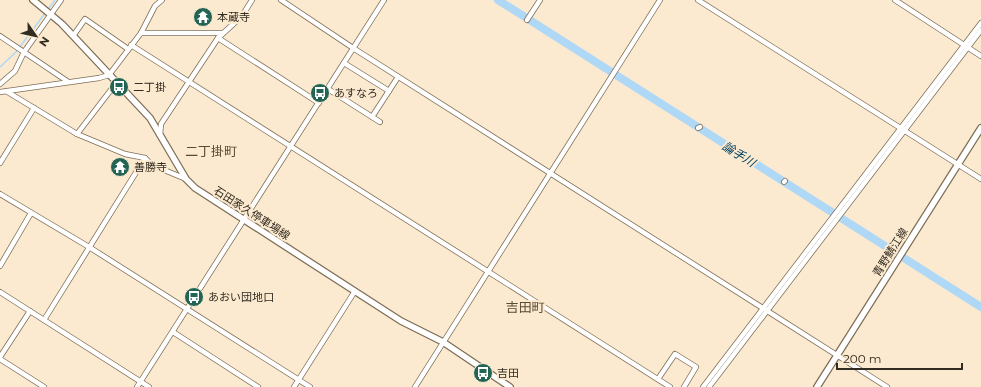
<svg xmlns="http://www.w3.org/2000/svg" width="981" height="387" viewBox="0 0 981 387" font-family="Montserrat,'Noto Sans JP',sans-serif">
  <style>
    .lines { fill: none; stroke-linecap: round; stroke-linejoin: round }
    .stream { stroke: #afd8f7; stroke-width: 1.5 }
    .river { stroke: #afd8f7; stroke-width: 8 }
    .minor-casing { stroke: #7e6e57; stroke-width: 6 }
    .major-casing { stroke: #7e6e57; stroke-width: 8 }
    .minor { stroke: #fff; stroke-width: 4.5 }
    .major { stroke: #fff; stroke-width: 5.5 }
    .labels { text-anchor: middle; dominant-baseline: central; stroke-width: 4; stroke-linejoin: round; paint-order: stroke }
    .poi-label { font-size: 11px; fill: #322b21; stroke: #fbeacf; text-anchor: start }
    .street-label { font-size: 11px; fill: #322b21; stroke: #fbeacf }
    .water-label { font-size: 12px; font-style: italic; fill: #004064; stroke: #fbeacf }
    .quarter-label { font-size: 13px; fill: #594b34; stroke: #fbeacf }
  </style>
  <rect width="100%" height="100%" fill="#fbeacf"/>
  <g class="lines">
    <polyline class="stream" points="0,67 16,52 55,0"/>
    <polyline class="river" points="498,0 981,307"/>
    <g class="minor-casing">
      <g id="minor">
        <polyline points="281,0 353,48 887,387"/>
        <polyline points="698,0 981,179"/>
        <polyline points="895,0 981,56"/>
        <polyline points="527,20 540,0"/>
        <polyline points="141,33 223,33"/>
        <polyline points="0,36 67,81"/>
        <polyline points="73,36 85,19 128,49"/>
        <polyline points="218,38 319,103"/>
        <polyline points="131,45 670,387"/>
        <polyline points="344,63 389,91"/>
        <polyline points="0,84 15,71 24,52 61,0"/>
        <polyline points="328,89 380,122"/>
        <polyline points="6,91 77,134 125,154 145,158 152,165 186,179"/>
        <polyline points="0,92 99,78 109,75 141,33 155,6 162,0"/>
        <polyline points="372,117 398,77"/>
        <polyline points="698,128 700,127"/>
        <polyline points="77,134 117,82"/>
        <polyline points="160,135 161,124 218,38 242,16 252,0"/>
        <polyline points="0,163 34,108"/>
        <polyline points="784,182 785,181"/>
        <polyline points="0,194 89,247 310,387"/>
        <polyline points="0,266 31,213"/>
        <polyline points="0,292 149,387"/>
        <polyline points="44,320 145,158"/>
        <polyline points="173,332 258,387"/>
        <polyline points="0,357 30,311"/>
        <polyline points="0,359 44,387"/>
        <polyline points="658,379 675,354 696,367 684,387"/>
        <polyline points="137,387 384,0"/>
        <polyline points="294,387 355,291"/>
        <polyline points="415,387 660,0"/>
        <polyline points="703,387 981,23"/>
        <polyline points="709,387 981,30"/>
      </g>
    </g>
    <g class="major-casing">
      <g id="major">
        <polyline points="33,0 62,24 150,118 186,179 195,188 401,321 443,342 510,387"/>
        <polyline points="817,387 981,128"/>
      </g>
    </g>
    <use href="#minor" class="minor"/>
    <use href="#major" class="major"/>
  </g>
  <defs>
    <g id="temple-disc" transform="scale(1)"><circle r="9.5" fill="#236554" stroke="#fbeacf"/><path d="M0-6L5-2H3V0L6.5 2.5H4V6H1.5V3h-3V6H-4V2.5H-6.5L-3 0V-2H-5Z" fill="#fff"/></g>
    <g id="bus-disc" transform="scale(1)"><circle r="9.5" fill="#236554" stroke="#fbeacf"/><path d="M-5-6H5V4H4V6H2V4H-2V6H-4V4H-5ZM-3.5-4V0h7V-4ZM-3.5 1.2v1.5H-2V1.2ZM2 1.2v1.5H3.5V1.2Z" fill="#fff"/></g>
  </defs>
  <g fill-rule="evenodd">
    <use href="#temple-disc" x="203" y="17"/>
    <use href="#bus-disc" x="119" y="87"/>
    <use href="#bus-disc" x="320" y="93"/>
    <use href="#temple-disc" x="120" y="167"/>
    <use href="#bus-disc" x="194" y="297"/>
    <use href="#bus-disc" x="483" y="373"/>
  </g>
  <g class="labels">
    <g class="poi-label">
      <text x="217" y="17">本蔵寺</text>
      <text x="133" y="87">二丁掛</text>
      <text x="334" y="93">あすなろ</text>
      <text x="134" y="167">善勝寺</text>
      <text x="208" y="297">あおい団地口</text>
      <text x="497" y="373">吉田</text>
    </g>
    <g class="street-label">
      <text transform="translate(252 213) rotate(33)">石田家久停車場線</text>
      <text transform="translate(890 252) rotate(-58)">青野鯖江線</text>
    </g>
    <g class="water-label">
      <text transform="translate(739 154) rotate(32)">論手川</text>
    </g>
    <g class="quarter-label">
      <text x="211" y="151">二丁掛町</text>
      <text x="525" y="307">吉田町</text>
    </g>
  </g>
  <g transform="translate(36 36) rotate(124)" stroke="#fbeacf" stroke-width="3" paint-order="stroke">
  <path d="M0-3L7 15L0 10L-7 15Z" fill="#322b21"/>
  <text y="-6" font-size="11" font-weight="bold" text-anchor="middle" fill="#322b21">N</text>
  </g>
  <path d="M837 363v6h125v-6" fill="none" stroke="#322b21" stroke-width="2"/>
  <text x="843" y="363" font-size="12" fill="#322b21" stroke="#fbeacf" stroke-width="3" paint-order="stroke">200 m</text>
</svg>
